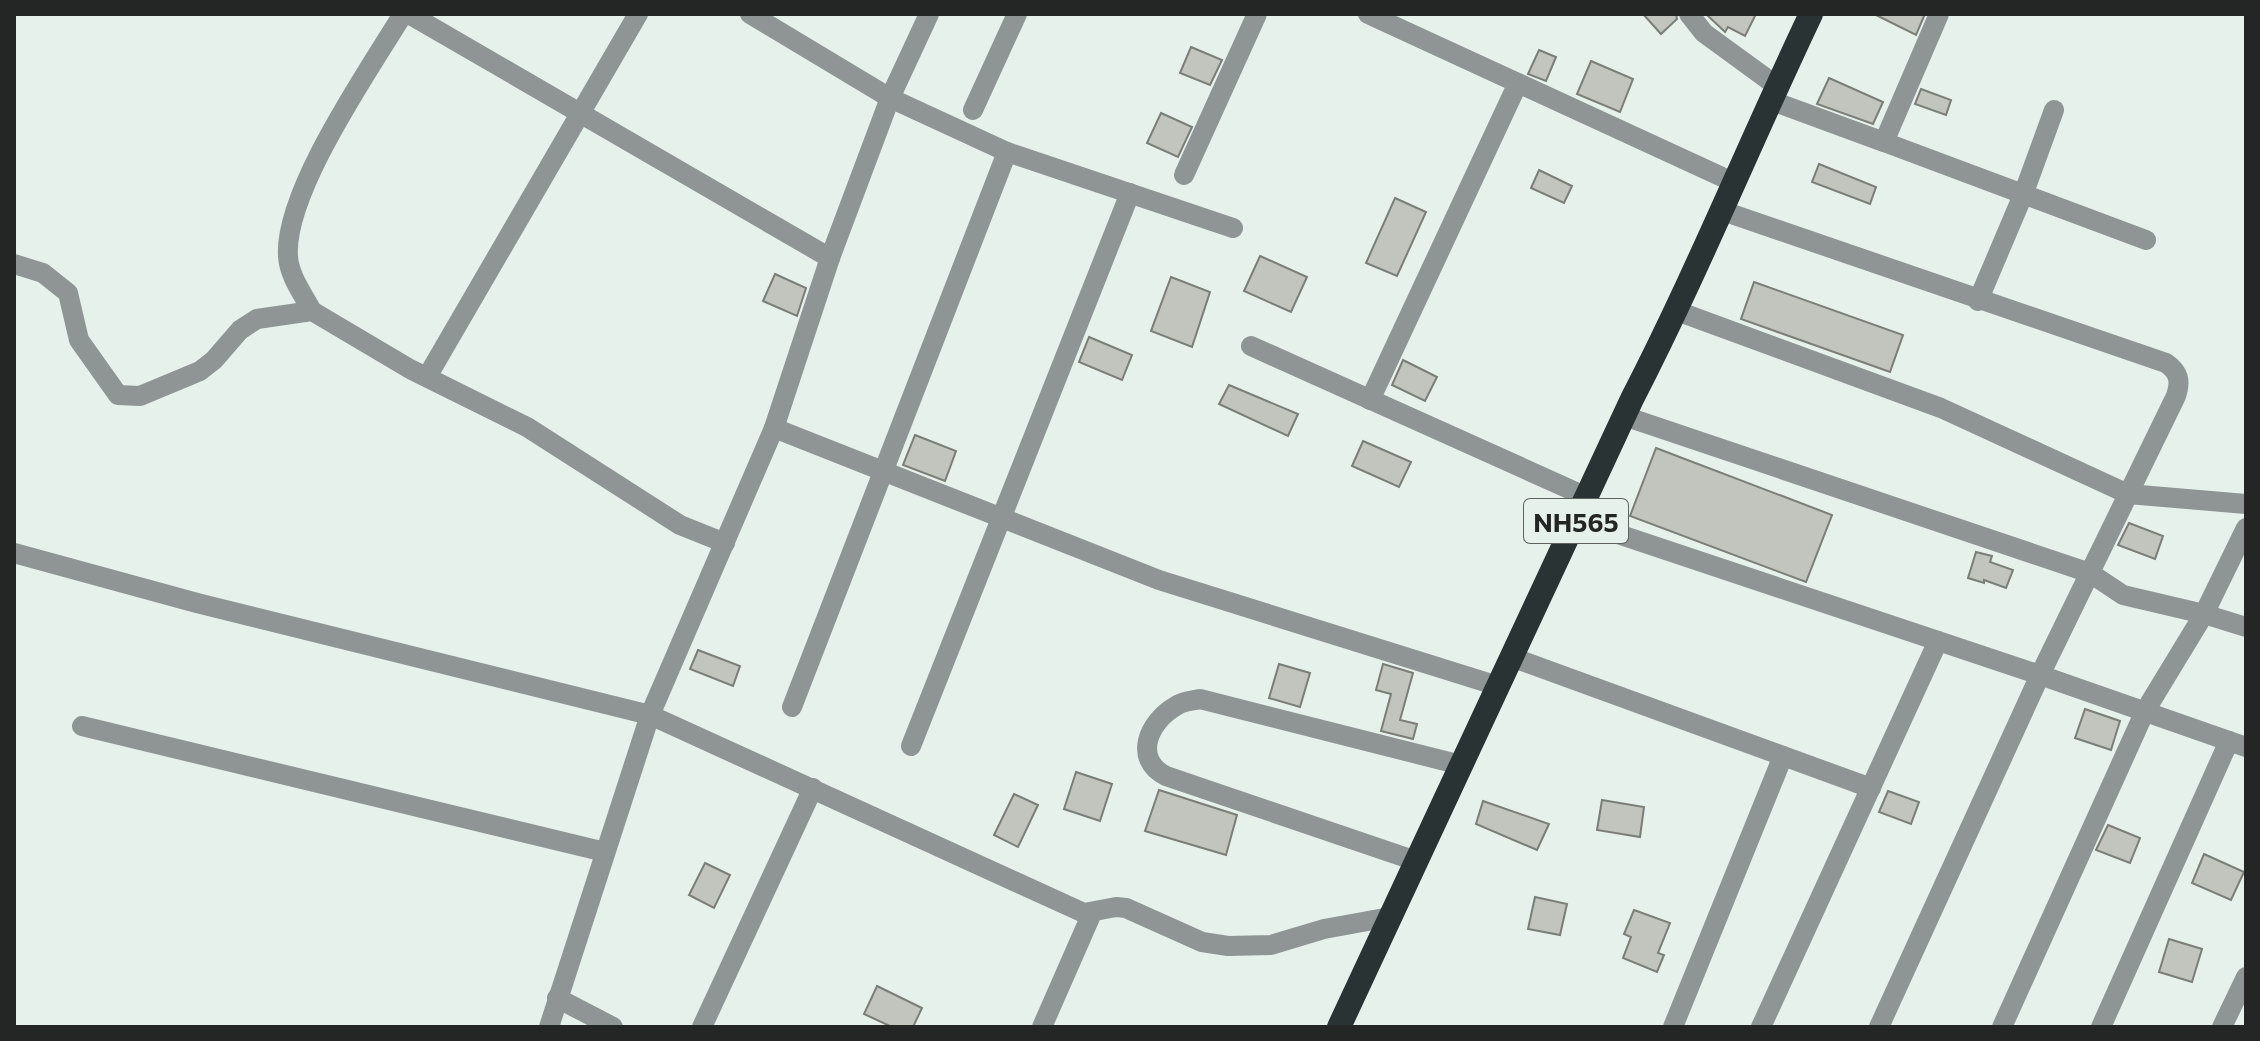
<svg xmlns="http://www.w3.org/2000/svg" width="2260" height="1041" viewBox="0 0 2260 1041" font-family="Commissioner,sans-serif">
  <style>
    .building { fill: #c1c5bd; stroke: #7a7e77; stroke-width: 2 }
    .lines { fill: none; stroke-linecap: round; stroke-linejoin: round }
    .minor { stroke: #8f9494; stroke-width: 20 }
    .highway { stroke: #2a3333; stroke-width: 24 }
    .labels { text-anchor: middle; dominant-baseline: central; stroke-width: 6; stroke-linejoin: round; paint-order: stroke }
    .shield { fill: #e7f1ec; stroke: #5e6360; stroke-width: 2 }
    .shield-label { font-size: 26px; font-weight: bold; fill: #232624 }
  </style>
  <rect width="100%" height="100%" fill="#e7f1ec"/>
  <g class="building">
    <polygon points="1643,14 1676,14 1677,19 1661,34"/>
    <polygon points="1706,14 1756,14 1745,36 1728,27 1725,32"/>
    <polygon points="1874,14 1925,14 1916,35"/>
    <polygon points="1191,47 1222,60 1210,85 1180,73"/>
    <polygon points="1539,50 1556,57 1546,81 1528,74"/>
    <polygon points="1591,61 1633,79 1620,112 1577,94"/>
    <polygon points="1829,78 1883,102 1873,124 1817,104"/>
    <polygon points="1921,89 1951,100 1946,115 1915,104"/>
    <polygon points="1161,113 1192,127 1178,157 1147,143"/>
    <polygon points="1819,164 1876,187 1870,204 1812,182"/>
    <polygon points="1539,170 1572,186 1564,203 1531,188"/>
    <polygon points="1395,198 1426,212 1397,276 1366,263"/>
    <polygon points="1260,256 1307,277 1291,312 1244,291"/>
    <polygon points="775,274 806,288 797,316 763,301"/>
    <polygon points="1171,277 1210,292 1192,347 1151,331"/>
    <polygon points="1754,282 1903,335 1890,372 1741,319"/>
    <polygon points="1089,337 1132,355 1122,380 1079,362"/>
    <polygon points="1403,360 1437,377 1425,401 1392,385"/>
    <polygon points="1229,385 1298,414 1288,436 1219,404"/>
    <polygon points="915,435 956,451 945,481 903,465"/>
    <polygon points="1363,441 1411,462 1399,487 1352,466"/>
    <polygon points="1656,448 1832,515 1806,582 1630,516"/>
    <polygon points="2129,523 2163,536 2155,559 2118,545"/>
    <polygon points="1976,552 1992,556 1990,562 2013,570 2006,588 1984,580 1984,583 1968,578"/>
    <polygon points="698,650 740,666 733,686 690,669"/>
    <polygon points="1279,664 1310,673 1300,707 1269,698"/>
    <polygon points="1383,664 1413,673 1400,720 1417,724 1413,739 1381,731 1391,694 1376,690"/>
    <polygon points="2085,709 2120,721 2111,750 2075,738"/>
    <polygon points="1076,772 1112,784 1100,821 1064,809"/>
    <polygon points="1159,790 1237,815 1226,855 1145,831"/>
    <polygon points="1888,791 1919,802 1911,824 1879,812"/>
    <polygon points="1014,794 1038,805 1018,847 994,835"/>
    <polygon points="1602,800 1644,807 1640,837 1597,830"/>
    <polygon points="1483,801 1549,824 1537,850 1476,824"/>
    <polygon points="2108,825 2140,838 2130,863 2096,850"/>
    <polygon points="2204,854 2244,872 2231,900 2192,883"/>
    <polygon points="705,863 730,875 714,908 689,895"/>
    <polygon points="1535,897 1567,904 1560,935 1528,929"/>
    <polygon points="1634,910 1670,923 1658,953 1664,955 1657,972 1623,958 1631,937 1624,934"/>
    <polygon points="2169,939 2202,949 2192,982 2159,972"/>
    <polygon points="877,986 922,1008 913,1027 892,1027 864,1014"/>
  </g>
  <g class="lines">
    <g class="minor">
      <polyline points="409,14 830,258"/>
      <polyline points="750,14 890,98 1007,152 1233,228"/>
      <polyline points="1368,14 1733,182"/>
      <polyline points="1689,14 1704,33 1778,87"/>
      <polyline points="1772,101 1884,142 1939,14"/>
      <polyline points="973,110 1017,14"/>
      <polyline points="1884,142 2146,240"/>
      <polyline points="1184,175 1257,14"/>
      <path d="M1720,210L2166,363C2179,372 2181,381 2176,396L2040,675L1879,1027"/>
      <polyline points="14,264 43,273 68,293 79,340 118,395 140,396 200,371 214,360 240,330 257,319 312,311 410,369 527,427 680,525 725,543"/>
      <polyline points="1978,301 2023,195 2054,110"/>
      <path d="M312,311C303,294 289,276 288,256C284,192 369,70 403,14"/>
      <polyline points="1677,311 1941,408 2128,494 2246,504"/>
      <polyline points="1251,346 1587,497"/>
      <polyline points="427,377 638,14"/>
      <polyline points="1370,400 1518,83"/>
      <polyline points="1624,416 2090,573 2123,595 2204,614 2246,627"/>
      <polyline points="774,428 1159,580 1498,686"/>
      <polyline points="1576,520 2040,675 2246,747"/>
      <polyline points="14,553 197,603 650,715 1084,913 1116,907 1126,908 1202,942 1228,946 1271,945 1324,929 1390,917"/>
      <polyline points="1511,657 1871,788"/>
      <polyline points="792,707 1007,152"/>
      <polyline points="82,726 605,852"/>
      <polyline points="911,746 1130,193"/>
      <path d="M1416,861L1166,776C1132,759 1149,721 1176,706C1183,701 1192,701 1200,699L1461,765"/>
      <polyline points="557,998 613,1027"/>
      <polyline points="549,1027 650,715 774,428 830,258 890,98 929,14"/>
      <polyline points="702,1027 813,788"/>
      <polyline points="1042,1027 1092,913"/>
      <polyline points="1673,1027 1783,756"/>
      <polyline points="1761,1027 1938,641"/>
      <polyline points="2002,1027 2145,711 2204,614 2246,528"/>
      <polyline points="2101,1027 2229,741"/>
      <polyline points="2222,1027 2246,977"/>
    </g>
    <path class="highway" d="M1339,1027L1632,399C1697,273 1750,142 1811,14"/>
  </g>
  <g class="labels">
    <rect class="shield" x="1524" y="499" width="104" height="44" rx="6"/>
    <g class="shield-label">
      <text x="1576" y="521">NH565</text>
    </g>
  </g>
  <rect width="2260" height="1041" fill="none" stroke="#232624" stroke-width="32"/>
</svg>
